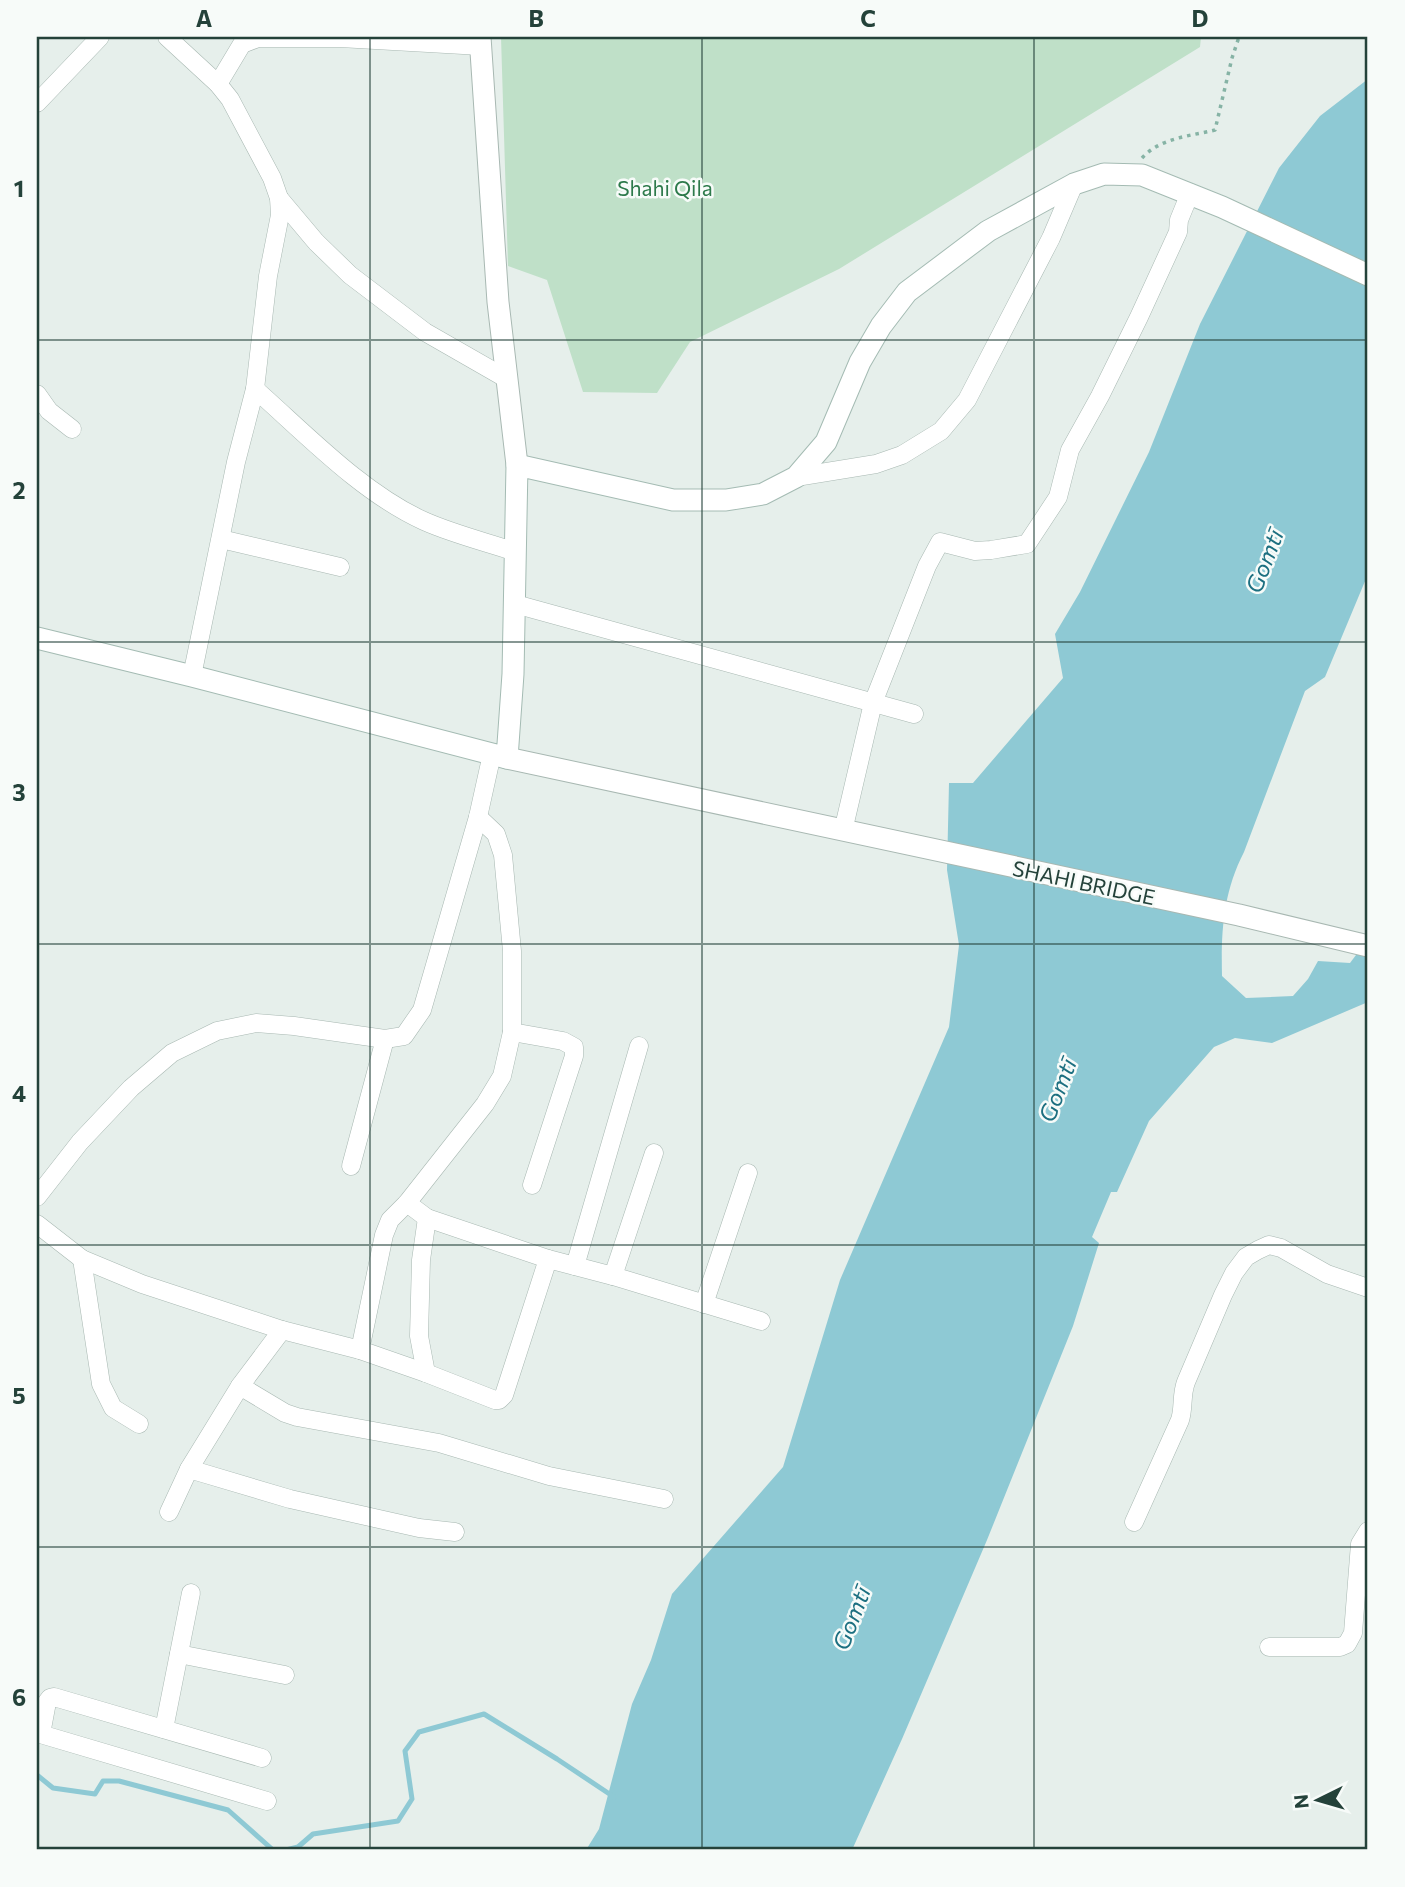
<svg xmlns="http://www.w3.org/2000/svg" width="1405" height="1887" viewBox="0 0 1405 1887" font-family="Commissioner,sans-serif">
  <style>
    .green { fill: #bfe0c8 }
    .water { fill: #8ec9d4 }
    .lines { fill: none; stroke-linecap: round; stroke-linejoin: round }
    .stream { stroke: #8ec9d4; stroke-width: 5 }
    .minor-casing { stroke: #a8b8b2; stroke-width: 19 }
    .tertiary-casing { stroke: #a8b8b2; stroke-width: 23 }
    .secondary-casing { stroke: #a4bbb3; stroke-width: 23 }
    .path { stroke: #86b3a5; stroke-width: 3.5; stroke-dasharray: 3.5 5; stroke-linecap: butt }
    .minor { stroke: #fff; stroke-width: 18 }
    .tertiary { stroke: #fff; stroke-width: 21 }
    .secondary { stroke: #fff; stroke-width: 21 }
    .grid { fill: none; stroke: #24423a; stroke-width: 2; stroke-opacity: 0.55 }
    .labels { text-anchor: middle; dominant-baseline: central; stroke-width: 5; stroke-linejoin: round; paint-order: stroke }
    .park-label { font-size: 21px; fill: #2d7a4b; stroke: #f7fbf9 }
    .street-label { font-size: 21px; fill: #24423a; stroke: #f7fbf9 }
    .water-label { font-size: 23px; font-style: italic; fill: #1c6f80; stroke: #f7fbf9 }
    .neatline { fill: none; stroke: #24423a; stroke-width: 2.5 }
    .grid-label { font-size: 23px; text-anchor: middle; font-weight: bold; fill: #24423a }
  </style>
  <rect width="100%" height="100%" fill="#e6efeb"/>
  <polygon class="green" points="501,37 1201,37 1200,47 839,269 690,342 657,393 583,392 547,280 508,266"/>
  <path class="water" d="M1368,79V574L1325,677L1305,691L1244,852C1223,893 1221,931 1222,976L1246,998L1293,996L1308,979L1318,961L1350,963L1368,939V1002L1272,1043L1235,1038L1214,1047L1149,1121L1117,1192H1111L1092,1237L1099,1243L1073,1326L987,1540L902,1739L852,1850H586L599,1829L632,1704L651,1660L672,1594L783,1467L840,1280L949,1027L959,945L947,870L949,783H973L1063,678L1055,634L1080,592L1149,452L1200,324L1279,168L1320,116Z"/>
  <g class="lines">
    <g class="stream">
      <polyline points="37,1775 53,1788 95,1794 103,1781 119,1781 228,1810 273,1850"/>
      <polyline points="286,1850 298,1847 313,1834 398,1821 412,1799 405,1751 419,1732 484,1714 557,1759 614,1797"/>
    </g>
    <g class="minor-casing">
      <g id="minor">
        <polyline points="167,37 218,84 230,99 272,178 279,198 280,215 268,276 255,389 236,462 192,676"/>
        <polyline points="218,84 242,44 258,38 340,38 481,46"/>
        <polyline points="37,103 100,37"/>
        <polyline points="279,198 316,242 350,275 425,332 507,379"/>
        <path d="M255,389C306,434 362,493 424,521C453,534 486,542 516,552"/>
        <polyline points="37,394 49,411 72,429"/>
        <polyline points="796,477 876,464 902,455 941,431 967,400 1051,238 1074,184"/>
        <polyline points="221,539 340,567"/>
        <polyline points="515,604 914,714"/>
        <polyline points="843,831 873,703 927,566 940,542 975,551 991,550 1027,544 1058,497 1070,450 1100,396 1139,317 1178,232 1179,220 1190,193"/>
        <polyline points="512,1032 563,1041 574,1047 574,1056 532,1185"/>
        <polyline points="351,1166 385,1039"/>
        <polyline points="37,1197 80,1142 131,1088 172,1053 217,1031 256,1023 294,1026 385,1039 404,1036 422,1010 478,817 492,754"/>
        <polyline points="407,1203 427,1218 548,1259 613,1276 761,1321"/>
        <polyline points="37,1224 82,1259 142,1284 282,1330 360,1350 426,1373 495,1400 499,1400 504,1395 548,1259"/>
        <polyline points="82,1259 101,1384 113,1408 139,1424"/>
        <polyline points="575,1266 639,1046"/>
        <polyline points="613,1276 654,1153"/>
        <polyline points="704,1304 748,1173"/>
        <polyline points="360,1350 384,1235 390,1220 407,1203 485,1104 502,1076 512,1032 512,951 503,855 496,834 478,817"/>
        <polyline points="426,1373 419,1336 421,1260 427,1218"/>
        <polyline points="240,1386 285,1413 297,1417 439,1443 549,1476 664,1499"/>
        <polyline points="189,1469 290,1499 419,1528 455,1532"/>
        <polyline points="169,1512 189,1469 240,1386 282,1330"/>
        <path d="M1134,1522L1180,1420C1184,1408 1181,1395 1186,1382L1223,1295L1234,1273L1246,1257L1258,1250L1269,1245L1281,1248L1327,1274L1368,1288"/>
        <polyline points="1269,1647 1340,1647 1347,1644 1353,1633 1360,1544 1368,1531"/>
        <polyline points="179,1654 285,1675"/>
        <polyline points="164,1729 191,1593"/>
        <polyline points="37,1733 267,1801"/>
        <polyline points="41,1734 47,1702 50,1698 54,1697 262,1758"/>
      </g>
    </g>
    <g class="tertiary-casing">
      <g id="tertiary">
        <polyline points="480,37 498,302 517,465"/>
        <polyline points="507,758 1239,915 1368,946"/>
      </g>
    </g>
    <g class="secondary-casing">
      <polyline id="secondary" points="37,638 192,676 507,758 513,674 517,465 673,500 726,500 763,494 796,477 826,442 860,362 881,326 907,292 988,231 1074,184 1104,174 1142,175 1222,207 1368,275"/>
    </g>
    <path class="path" d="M1142,158C1160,138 1190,136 1215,130L1232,58L1239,37"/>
    <use href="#minor" class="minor"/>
    <use href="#tertiary" class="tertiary"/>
    <use href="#secondary" class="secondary"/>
  </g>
  <path class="grid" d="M370,37V1850M702,37V1850M1034,37V1850M37,340H1368M37,642H1368M37,944H1368M37,1245H1368M37,1547H1368"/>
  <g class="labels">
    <g class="park-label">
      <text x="665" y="187">Shahi Qila</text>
    </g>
    <g class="street-label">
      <text transform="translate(1084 882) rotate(12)">SHAHI BRIDGE</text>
    </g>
    <g class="water-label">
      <text transform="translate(1264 561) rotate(-69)">Gomtī</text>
      <text transform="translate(1057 1090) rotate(-69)">Gomtī</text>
      <text transform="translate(851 1618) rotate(-69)">Gomtī</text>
    </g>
  </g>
  <rect width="1405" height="1887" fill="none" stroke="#f7fbf9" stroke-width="77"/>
  <g transform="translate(1318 1800) rotate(265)" stroke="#f7fbf9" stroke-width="5" paint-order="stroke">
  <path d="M0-5L12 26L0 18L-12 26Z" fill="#24423a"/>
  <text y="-10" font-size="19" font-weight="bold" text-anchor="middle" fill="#24423a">N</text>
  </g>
  <rect x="38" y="38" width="1328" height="1810" class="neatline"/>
  <g class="grid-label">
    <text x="204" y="27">A</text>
    <text x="536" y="27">B</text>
    <text x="868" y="27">C</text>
    <text x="1200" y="27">D</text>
    <text x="19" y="197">1</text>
    <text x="19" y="499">2</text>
    <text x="19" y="801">3</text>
    <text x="19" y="1102">4</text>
    <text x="19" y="1404">5</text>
    <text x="19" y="1706">6</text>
  </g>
</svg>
